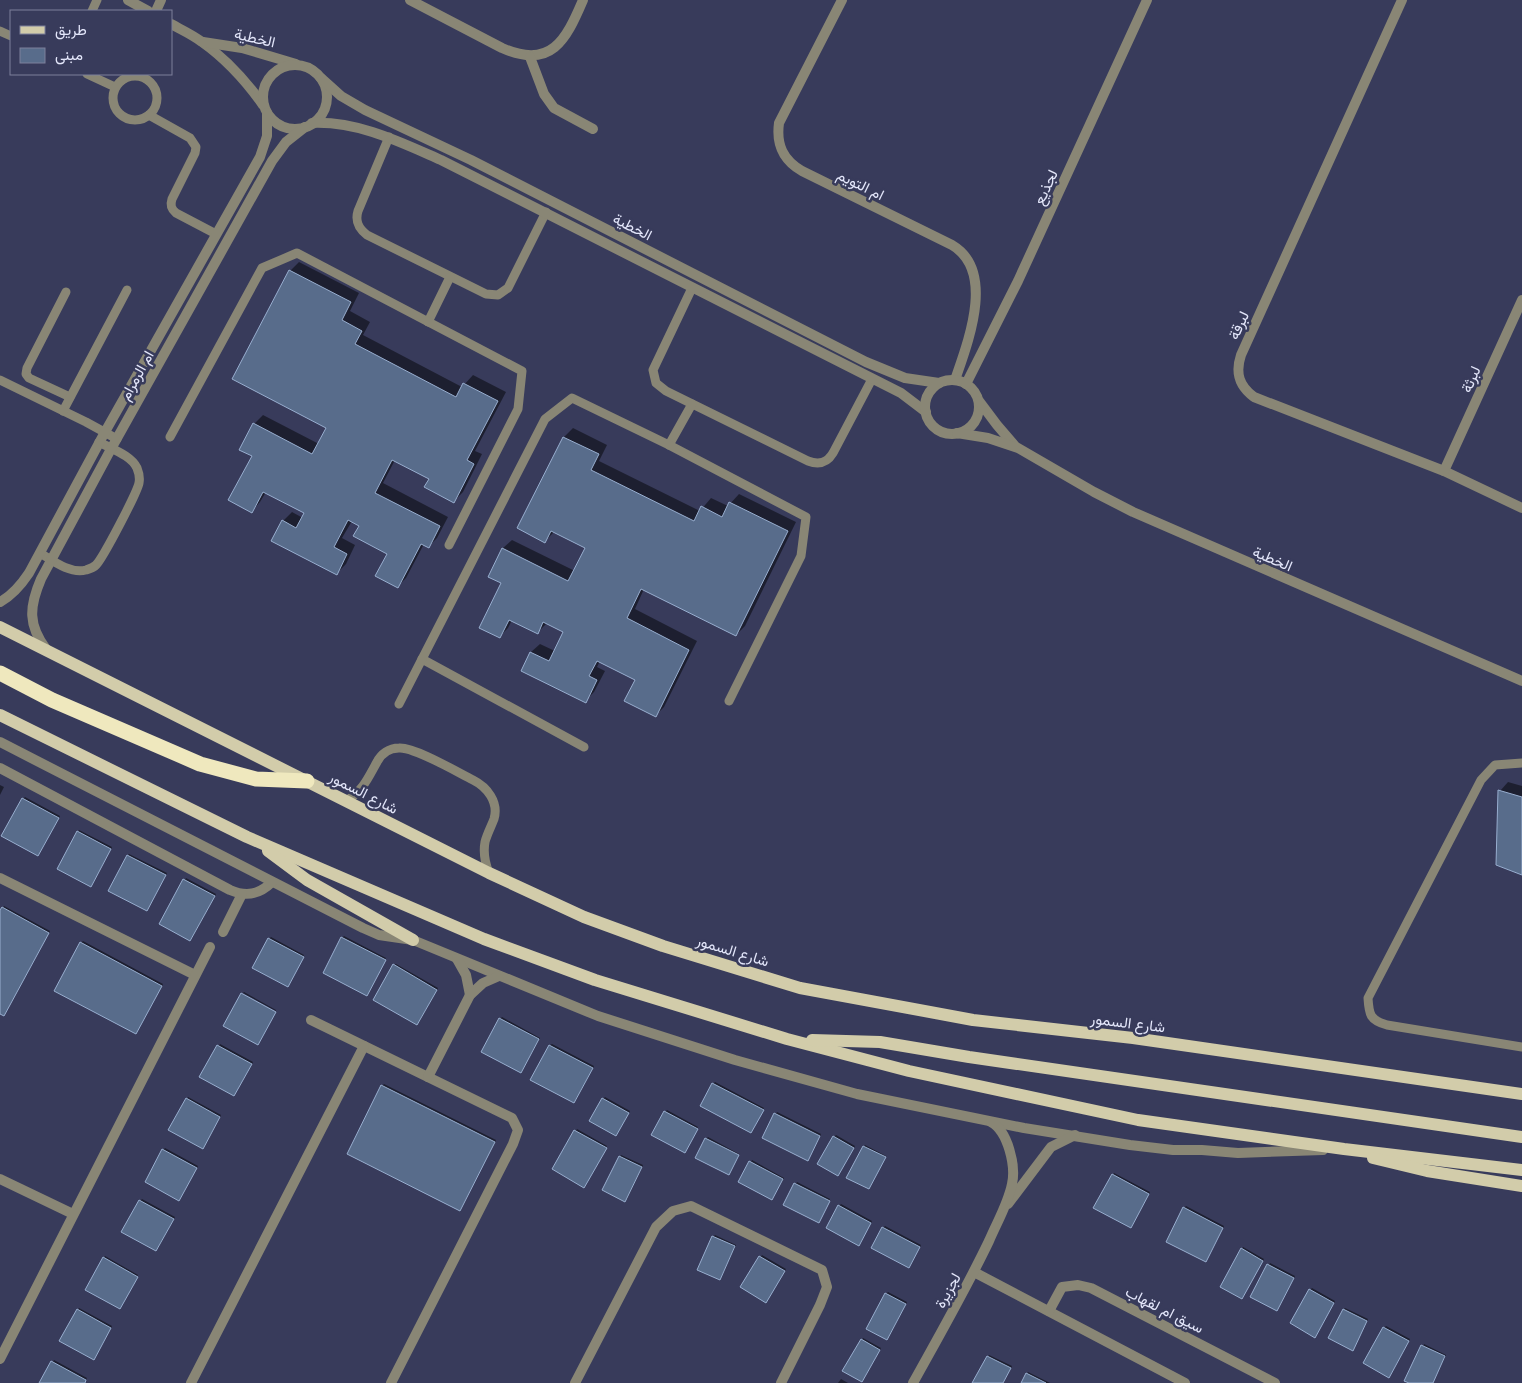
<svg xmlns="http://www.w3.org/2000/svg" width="1522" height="1383" viewBox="0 0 1522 1383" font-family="Lato,Vazirmatn,sans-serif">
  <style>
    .shadow { fill: #0007 }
    .building { fill: #586c8b; stroke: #98aecf }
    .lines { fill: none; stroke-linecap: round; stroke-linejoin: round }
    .lane { stroke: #898675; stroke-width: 9 }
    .street { stroke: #898675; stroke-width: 10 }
    .primary { stroke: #d2ccaa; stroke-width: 12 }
    .highway { stroke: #efe8be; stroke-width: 15 }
    .labels { text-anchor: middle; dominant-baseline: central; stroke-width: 5; stroke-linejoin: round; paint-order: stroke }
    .street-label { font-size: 15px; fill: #e4e7fb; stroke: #383b5b }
  </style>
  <rect width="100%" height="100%" fill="#383b5b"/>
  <g class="shadow">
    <polygon points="299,262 359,293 350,311 370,322 363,335 462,387 473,375 506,392 475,451 482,454 463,492 454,501 431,478 395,460 383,483 448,517 437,538 428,547 424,544 406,578 398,586 388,553 360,525 352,521 342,538 355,545 346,564 337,573 283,521 292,512 303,518 306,513 266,492 260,502 252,511 254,424 263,415 319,444 328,427 290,271"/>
    <polygon points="573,428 607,445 599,461 700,511 711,498 728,506 739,494 796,522 745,626 736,635 644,589 635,609 697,641 664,707 655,716 636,679 600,661 597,667 605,671 594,692 585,701 523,670 531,652 540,644 555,651 565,632 547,623 537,633 512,620 508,628 499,637 502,583 489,576 503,548 512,540 575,571 586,548 554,532 545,541 519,528 564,437"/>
    <polygon points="1508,782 1522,786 1522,874 1500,791"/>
    <polygon points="0,785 4,787 0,795"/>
    <polygon points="25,797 60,816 39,853 23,799"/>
    <polygon points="79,830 112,847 93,883 78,832"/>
    <polygon points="129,854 167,873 147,910 128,855"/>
    <polygon points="186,878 216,894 192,938 160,923"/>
    <polygon points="4,906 50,931 4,1015 0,1013 0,913"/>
    <polygon points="344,936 386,958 367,994 342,938"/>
    <polygon points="271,937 304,955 289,984 269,939"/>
    <polygon points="83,941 163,984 136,1033 81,943"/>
    <polygon points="396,964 438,988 419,1022 394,965"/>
    <polygon points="244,992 276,1010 276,1011 243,993"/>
    <polygon points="502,1017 540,1038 521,1072 500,1019"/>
    <polygon points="220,1044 253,1062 234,1095 201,1077"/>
    <polygon points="552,1044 594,1066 576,1100 550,1045"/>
    <polygon points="715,1082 764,1108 751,1131 713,1084"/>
    <polygon points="384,1084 496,1140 461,1208 382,1086"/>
    <polygon points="188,1097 221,1115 204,1146 187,1099"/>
    <polygon points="605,1097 630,1111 616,1135 603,1099"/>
    <polygon points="667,1110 698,1127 686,1150 665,1112"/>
    <polygon points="777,1112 821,1134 809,1158 763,1137"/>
    <polygon points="577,1129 607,1146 586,1184 553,1169"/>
    <polygon points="836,1135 855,1146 840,1172 834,1137"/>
    <polygon points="708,1137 739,1154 730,1172 706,1139"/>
    <polygon points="865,1145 886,1156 870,1186 848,1177"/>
    <polygon points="165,1148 198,1166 179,1199 163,1150"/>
    <polygon points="621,1155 643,1165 627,1199 603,1190"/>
    <polygon points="752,1160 784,1178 773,1197 740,1181"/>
    <polygon points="1114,1173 1150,1192 1131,1227 1113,1175"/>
    <polygon points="797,1182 830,1199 820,1220 784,1205"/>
    <polygon points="142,1199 175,1217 158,1248 140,1201"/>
    <polygon points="841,1204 872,1221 860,1243 839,1206"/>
    <polygon points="1186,1206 1224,1226 1207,1259 1184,1208"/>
    <polygon points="885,1226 921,1245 909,1267 883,1228"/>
    <polygon points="715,1235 736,1245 721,1277 713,1237"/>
    <polygon points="1243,1247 1264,1259 1242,1298 1242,1249"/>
    <polygon points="762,1255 786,1269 767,1299 742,1287"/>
    <polygon points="105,1256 138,1275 121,1305 104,1258"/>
    <polygon points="1270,1263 1295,1276 1278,1308 1252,1296"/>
    <polygon points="1312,1288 1335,1301 1316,1334 1310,1290"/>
    <polygon points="888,1292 907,1302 889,1337 886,1294"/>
    <polygon points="79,1308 112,1326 95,1357 61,1340"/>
    <polygon points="1345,1308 1368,1319 1354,1347 1344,1309"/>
    <polygon points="1386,1326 1410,1339 1391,1374 1384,1328"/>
    <polygon points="863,1338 881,1348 863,1379 862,1340"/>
    <polygon points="1424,1344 1446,1355 1432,1383 1412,1383"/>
    <polygon points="989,1355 1012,1366 1003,1383 974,1383"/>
    <polygon points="54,1360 87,1378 84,1383 41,1383"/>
    <polygon points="1028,1372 1050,1383 1022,1383"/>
    <polygon points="841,1379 848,1383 838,1383"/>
  </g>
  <g class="building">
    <polygon points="289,270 351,302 342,320 362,331 355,344 456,397 463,383 498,401 467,460 474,464 454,503 424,487 429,479 392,460 375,493 440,526 429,548 421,544 398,588 375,576 387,554 353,536 359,526 348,520 334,547 347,554 337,575 271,541 282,520 296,528 304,513 263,492 252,513 228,500 252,456 239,450 253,423 312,454 326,428 232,379"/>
    <polygon points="563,437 599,454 591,470 694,521 701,506 722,517 729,502 788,531 736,636 641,589 627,618 689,650 656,717 624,701 635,680 597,661 589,676 597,680 586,703 521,671 530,652 549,661 563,632 543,622 538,634 509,620 500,638 479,628 501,583 488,577 502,548 568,581 585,548 551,531 545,543 517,528"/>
    <polygon points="1498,790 1522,797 1522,875 1496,865"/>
    <polygon points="22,798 59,818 38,856 1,836"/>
    <polygon points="77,831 111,849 91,887 57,869"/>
    <polygon points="127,855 166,875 147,911 108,891"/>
    <polygon points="183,879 215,896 190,941 159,924"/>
    <polygon points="2,907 49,933 4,1016 0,1014 0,910"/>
    <polygon points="341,937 386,960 367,996 323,973"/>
    <polygon points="268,938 304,957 288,987 252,968"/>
    <polygon points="80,942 162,986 136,1034 54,991"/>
    <polygon points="393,964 437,990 417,1025 373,1000"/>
    <polygon points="241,993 276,1012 258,1045 223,1026"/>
    <polygon points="499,1018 539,1039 521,1073 481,1052"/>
    <polygon points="217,1045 252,1064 234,1096 199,1077"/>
    <polygon points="549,1045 593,1068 574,1103 530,1080"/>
    <polygon points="712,1083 764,1110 751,1133 700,1106"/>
    <polygon points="381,1085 495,1142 460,1211 347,1154"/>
    <polygon points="186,1098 220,1117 203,1149 168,1130"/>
    <polygon points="602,1098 629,1113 616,1136 589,1121"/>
    <polygon points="664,1111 698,1129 685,1153 651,1135"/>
    <polygon points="774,1113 820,1136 808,1161 762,1138"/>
    <polygon points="574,1130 607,1148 584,1188 552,1169"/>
    <polygon points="833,1136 854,1148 838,1176 817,1164"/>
    <polygon points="705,1138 739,1155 729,1175 695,1158"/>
    <polygon points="863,1146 886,1157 869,1189 846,1178"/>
    <polygon points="162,1149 197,1168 179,1201 145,1182"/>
    <polygon points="619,1156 642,1167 625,1202 602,1190"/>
    <polygon points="749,1161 783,1179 772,1200 738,1182"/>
    <polygon points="1112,1174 1149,1194 1131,1228 1093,1208"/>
    <polygon points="794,1183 830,1201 819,1223 783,1205"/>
    <polygon points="139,1200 174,1219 156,1251 121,1232"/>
    <polygon points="838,1205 871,1223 859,1246 826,1228"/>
    <polygon points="1183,1207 1223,1228 1206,1262 1166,1242"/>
    <polygon points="882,1227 920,1247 909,1268 871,1248"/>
    <polygon points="712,1236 735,1246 720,1280 697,1270"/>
    <polygon points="1241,1248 1263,1261 1242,1299 1220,1287"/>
    <polygon points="759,1256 785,1271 766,1303 740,1287"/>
    <polygon points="103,1257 138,1277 120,1309 85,1290"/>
    <polygon points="1267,1264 1294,1278 1277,1311 1250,1297"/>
    <polygon points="1309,1289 1334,1303 1315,1338 1290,1323"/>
    <polygon points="885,1293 906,1304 887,1340 866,1329"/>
    <polygon points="77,1309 111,1328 94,1360 59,1341"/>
    <polygon points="1343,1309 1367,1321 1353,1351 1328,1338"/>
    <polygon points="1383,1327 1409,1341 1389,1378 1363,1363"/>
    <polygon points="861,1339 880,1350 862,1382 842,1371"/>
    <polygon points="1421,1345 1445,1356 1433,1383 1409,1383 1404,1381"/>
    <polygon points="987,1356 1011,1368 1003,1383 972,1383"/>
    <polygon points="51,1361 86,1380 85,1383 39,1383"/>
    <polygon points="1026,1373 1046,1383 1021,1383"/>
  </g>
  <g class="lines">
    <g class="lane">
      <polyline points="92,11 97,0"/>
      <polyline points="0,31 11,36"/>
      <polyline points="87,74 115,87"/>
      <circle cx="135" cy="98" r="22"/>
      <path d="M149,115L190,138L196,147L195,153L172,199C170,205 171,209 176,213L216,234"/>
      <path d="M389,137L358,211C355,221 358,228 367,235L486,294L498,295L508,288L546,212"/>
      <path d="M692,288L653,370L656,383L666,391L808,461C819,465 827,463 833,453L872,379"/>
      <polyline points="66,292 27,368 26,374 29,378 70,397"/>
      <polyline points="428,322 450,277"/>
      <polyline points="0,380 86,422 117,439"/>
      <polyline points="63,411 127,290"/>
      <polyline points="170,437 262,268 297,253 522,371 518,409 449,545"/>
      <polyline points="669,445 692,404"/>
      <path d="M40,553C53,561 70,574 86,570C89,569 93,568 96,565C103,558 137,493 139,483C140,478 139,473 137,468C131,455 111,449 99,442"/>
      <polyline points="422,659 584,747"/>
      <polyline points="399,704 545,419 572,398 669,445 806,517 801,556 729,701"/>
      <path d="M1522,763L1495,765L1481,780L1368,998C1369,1015 1370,1020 1387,1025L1522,1047"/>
      <path d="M346,801C363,791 368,778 377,762C381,754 389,748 399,748C415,747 457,772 473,780C487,787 499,802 494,819C491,827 487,834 485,842C483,853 485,863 489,873"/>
    </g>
    <g class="street">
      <polyline points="128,0 148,11"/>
      <path d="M410,0L502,48C551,70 566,40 583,0"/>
      <path d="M842,0L779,123C776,145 783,160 802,171L952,245C996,271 968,342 955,380"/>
      <path d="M1402,0L1241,355C1235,373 1239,386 1254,397L1444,471L1522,508"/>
      <polyline points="156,11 161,0"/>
      <path d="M171,24C182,30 193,35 202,42C226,59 246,81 263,105"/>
      <polyline points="203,42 242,48 296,64"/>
      <polyline points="530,57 544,94 554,108 593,129"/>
      <circle cx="295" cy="97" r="32"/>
      <polyline points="321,78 341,96 365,110 471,160 866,362 905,378 939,383"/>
      <path d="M312,123C358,121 400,142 441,160L901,393L926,412"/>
      <circle cx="952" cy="407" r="27"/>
      <polyline points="966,384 1018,281 1147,0"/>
      <polyline points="979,401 997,425 1015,446"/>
      <polyline points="957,433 988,438 1018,448 1094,492 1133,512 1522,681"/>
      <polyline points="1444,471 1522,300"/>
      <path d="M0,602C13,595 21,585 29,573L105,432L260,157L267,136V113"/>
      <path d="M46,649C28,625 29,607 41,579L111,449L272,161L286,142L305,127"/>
      <polyline points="0,742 363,928 379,935 413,940 598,1016 735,1060 857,1094 1024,1128 1130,1145 1173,1150 1202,1150 1238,1153 1323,1150"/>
      <path d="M0,768L230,890C246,897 259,895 272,882"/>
      <polyline points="0,878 195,975"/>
      <polyline points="223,932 242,894"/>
      <polyline points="457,959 466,975 470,995"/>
      <polyline points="311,1020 512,1118 518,1130 513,1144 391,1383"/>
      <polyline points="428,1077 470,995 483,983 499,976"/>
      <polyline points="0,1179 73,1214"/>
      <polyline points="1008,1204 1051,1147 1075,1135"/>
      <polyline points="974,1272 1185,1383"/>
      <polyline points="1049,1311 1062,1287 1078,1285 1091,1288 1275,1383"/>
      <polyline points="0,1359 210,947"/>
      <polyline points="191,1383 364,1046"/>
      <polyline points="575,1383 656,1227 673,1211 691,1206 822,1270 827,1287 820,1305 781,1383"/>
      <path d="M913,1383C939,1336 966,1289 989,1241C997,1222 1008,1204 1012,1184C1016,1166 1008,1131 991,1122"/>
    </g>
    <g class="primary">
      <polyline points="0,627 489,873 584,917 663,946 800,988 973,1020 1133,1038 1522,1094"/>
      <polyline points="0,715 247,837 484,939 595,980 787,1039 909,1071 1138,1120 1344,1149 1522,1170"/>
      <polyline points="268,851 307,880 413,940"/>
      <polyline points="812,1040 880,1042 969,1057 1522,1137"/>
      <polyline points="1373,1158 1427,1171 1522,1186"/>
    </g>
    <polyline class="highway" points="0,673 52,700 200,764 256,779 307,781"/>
  </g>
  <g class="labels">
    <g class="street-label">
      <text transform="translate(255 37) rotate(13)">الخطية</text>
      <text transform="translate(861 184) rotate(26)">ام التويم</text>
      <text transform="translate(1045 187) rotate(-65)">لجذيع</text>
      <text transform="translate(633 226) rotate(27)">الخطية</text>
      <text transform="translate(1238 325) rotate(-65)">لبرقة</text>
      <text transform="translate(136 375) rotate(-61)">ام الرمرام</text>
      <text transform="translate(1470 379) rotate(-66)">لبرثة</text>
      <text transform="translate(1273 558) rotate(23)">الخطية</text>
      <text transform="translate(364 792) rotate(27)">شارع السمور</text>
      <text transform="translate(733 950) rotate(17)">شارع السمور</text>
      <text transform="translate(1128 1022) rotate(7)">شارع السمور</text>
      <text transform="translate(947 1290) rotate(-61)">لجزيرة</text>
      <text transform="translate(1165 1309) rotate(27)">سيق ام لقهاب</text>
    </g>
  </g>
  <rect x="10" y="10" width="162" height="65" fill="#383b5b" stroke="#7d809b"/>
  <rect x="20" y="26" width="25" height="8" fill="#d2ccaa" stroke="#7d809b"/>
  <text x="55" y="35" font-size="15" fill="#e4e7fb">طريق</text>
  <rect x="20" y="48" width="25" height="15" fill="#586c8b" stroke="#7d809b"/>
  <text x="55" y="60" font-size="15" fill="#e4e7fb">مبنى</text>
</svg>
